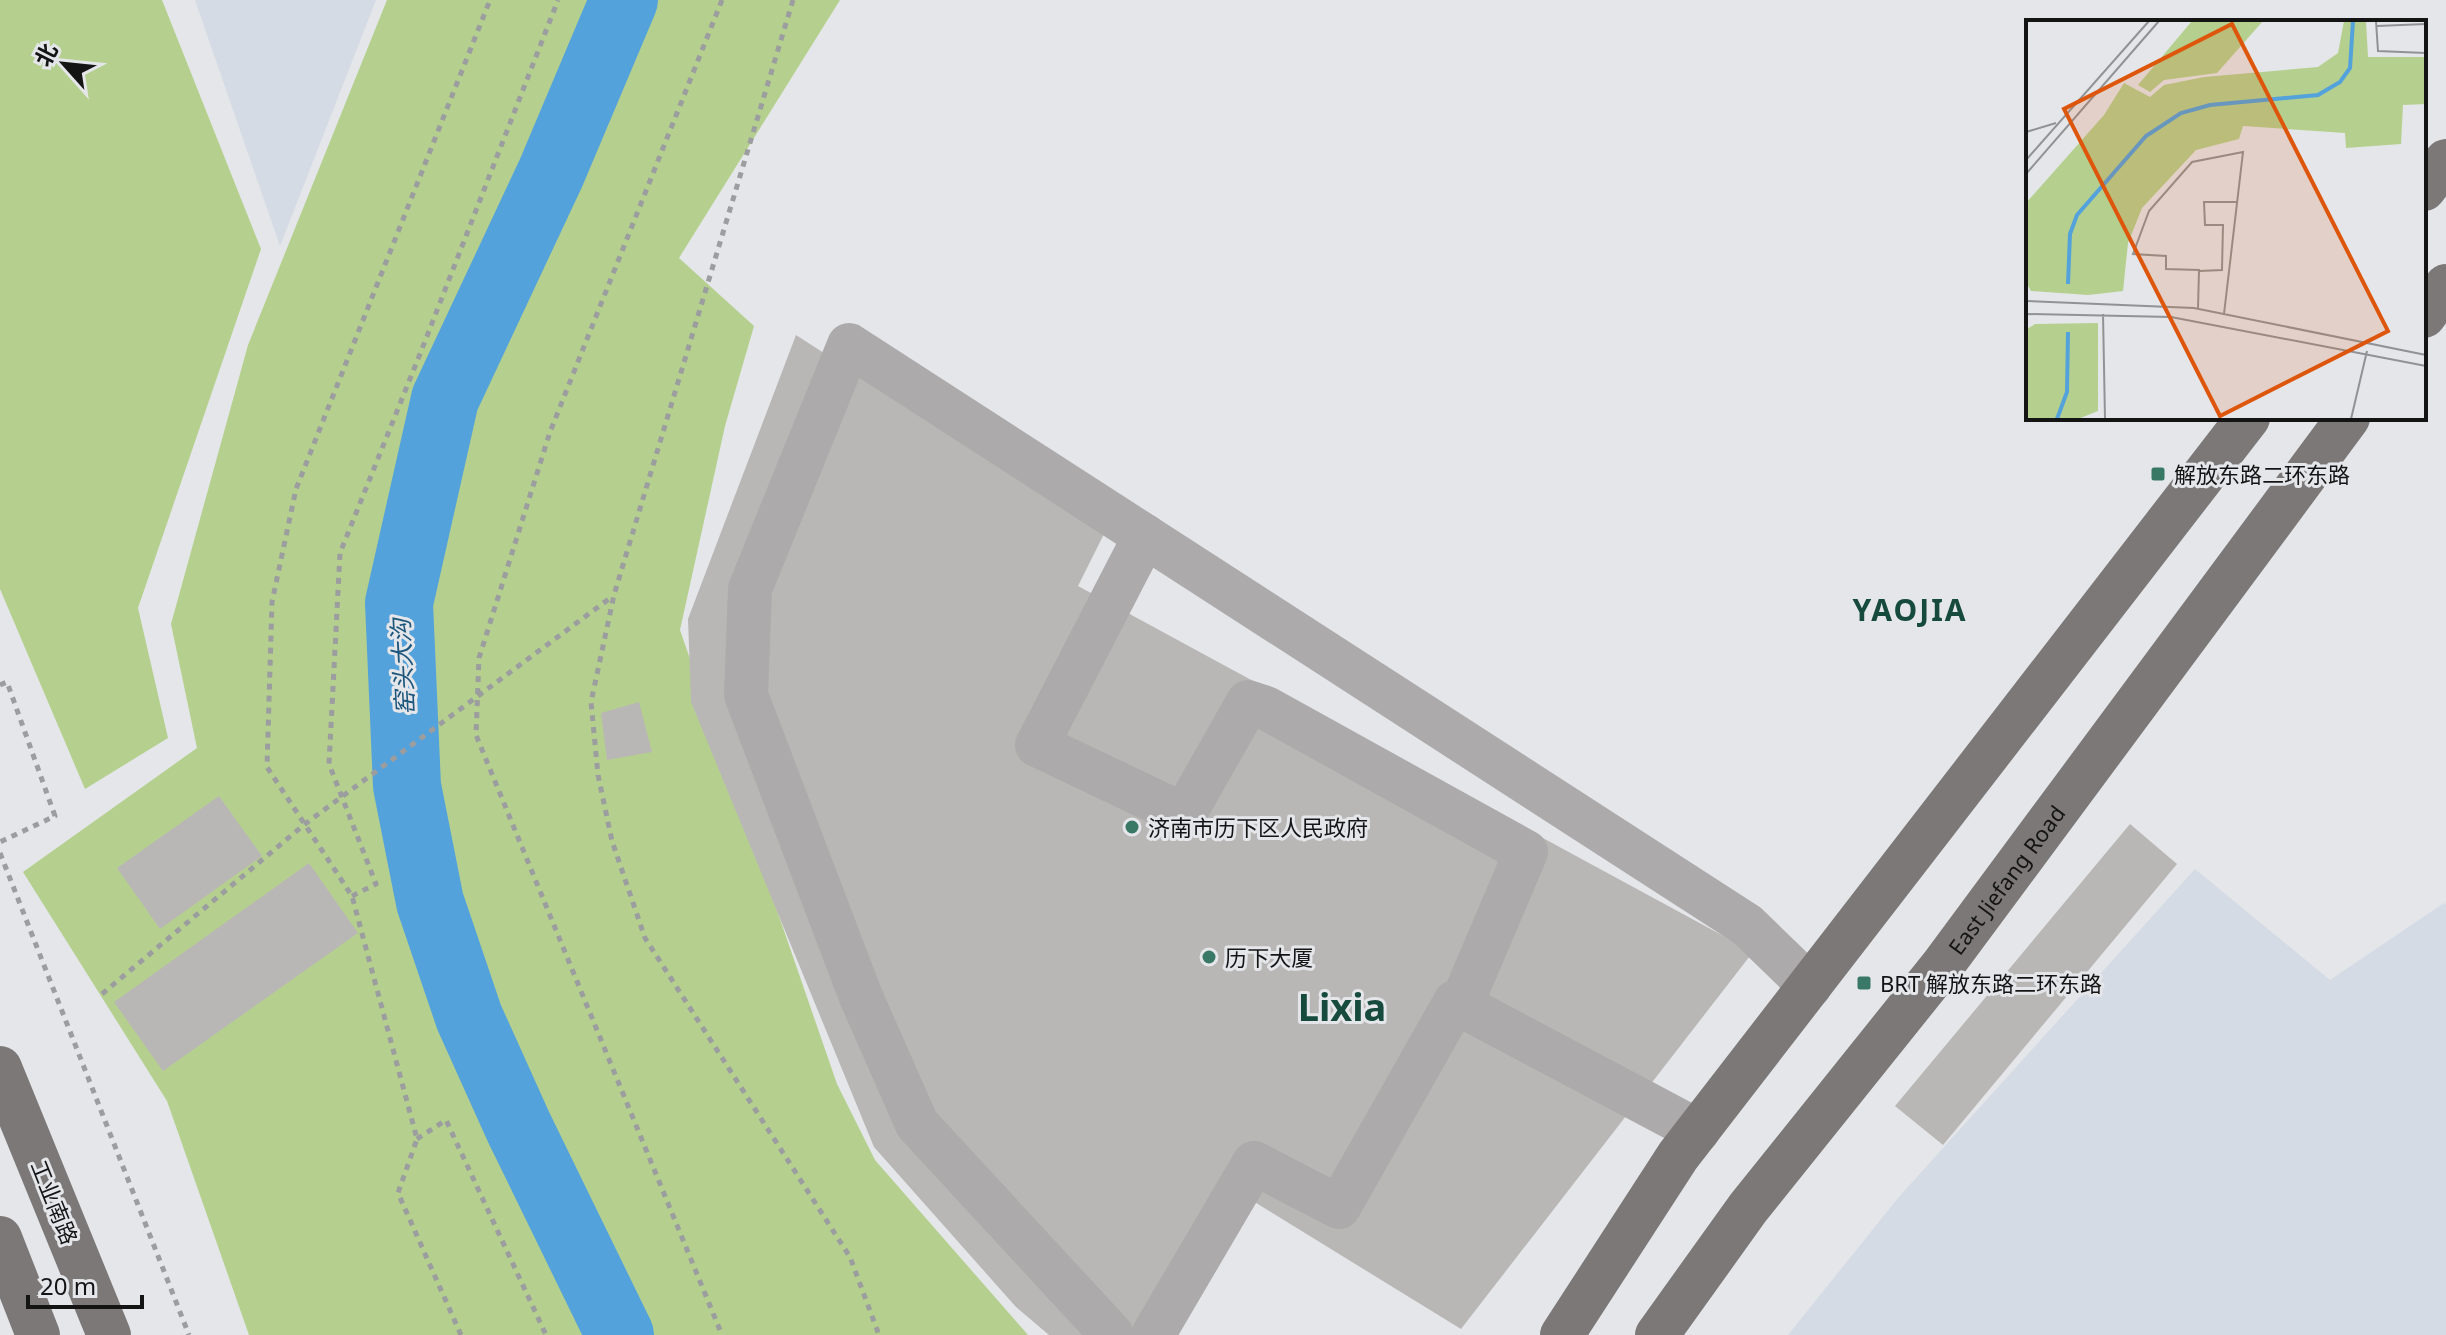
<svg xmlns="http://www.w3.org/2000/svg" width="2446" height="1335" viewBox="0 0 2446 1335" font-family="'Noto Sans','Noto Sans SC',sans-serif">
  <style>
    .built { fill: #d4dbe4 }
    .green { fill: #b5d08e }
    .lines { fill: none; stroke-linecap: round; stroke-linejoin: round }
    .river { stroke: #54a2db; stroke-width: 68 }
    .building { fill: #b9b7b5 }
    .path { stroke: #9b9d9f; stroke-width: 5; stroke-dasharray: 6 6; stroke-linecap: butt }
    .minor { stroke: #acaaaa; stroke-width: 44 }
    .major { stroke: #7b7877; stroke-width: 44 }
    .poi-dot { fill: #397865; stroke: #e4e6e9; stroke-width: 3 }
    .labels { text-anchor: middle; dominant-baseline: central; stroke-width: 6; stroke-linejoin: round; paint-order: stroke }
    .poi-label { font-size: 22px; fill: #141415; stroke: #e4e6e9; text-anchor: start }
    .street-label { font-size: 22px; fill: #141415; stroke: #e4e6e9 }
    .water-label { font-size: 24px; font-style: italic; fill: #1d567d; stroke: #e4e6e9 }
    .district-label { font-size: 30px; font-weight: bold; letter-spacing: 2px; fill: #154a3c; stroke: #e4e6e9 }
    .town-label { font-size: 38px; font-weight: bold; fill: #154a3c; stroke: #e4e6e9 }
    .inset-river { fill: none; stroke: #54a2db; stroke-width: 4 }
    .inset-road { fill: none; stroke: #919294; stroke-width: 2 }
    .view { fill: #dd560c; fill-opacity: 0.15; stroke: #dd560c; stroke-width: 4 }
    .inset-edge { fill: none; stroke: #141415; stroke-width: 4 }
  </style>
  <rect width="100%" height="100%" fill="#e4e6e9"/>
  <g class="built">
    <polygon points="195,0 376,0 280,246"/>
    <polygon points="2195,869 2330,980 2444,903 2446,905 2446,1335 1788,1335 1898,1198"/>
  </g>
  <g class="green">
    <polygon points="0,0 162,0 261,249 138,608 168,738 85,789 0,589"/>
    <polygon points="387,0 840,0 679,258 754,326 725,426 680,630 837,1084 875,1160 1028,1335 249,1335 167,1101 23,872 197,748 171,624 248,345"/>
  </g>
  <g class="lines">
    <polyline class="river" points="620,1335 519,1128 469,1017 430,902 407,786 399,603 445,399 551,173 624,0"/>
  </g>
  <g class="building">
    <polygon points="796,335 1104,534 1078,586 1753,952 1461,1329 1230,1187 1134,1335 1049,1335 1016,1307 874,1147 691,702 688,619"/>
    <polygon points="639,702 652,752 607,760 601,713"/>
    <polygon points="219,796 262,856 160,929 117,868"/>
    <polygon points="2130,824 2177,864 1943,1145 1895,1106"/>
    <polygon points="309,863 358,933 163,1071 114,1002"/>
  </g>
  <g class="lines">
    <g class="path">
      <polyline points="722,0 550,432 479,658 476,735 722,1335"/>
      <polyline points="793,0 614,595 591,702 598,775 612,841 645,938 850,1257 879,1335"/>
      <polyline points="0,685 7,682 55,816 0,842"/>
      <polyline points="0,853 189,1335"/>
      <polyline points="352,896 376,884 329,764 340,553 420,354 558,0"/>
      <polyline points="102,994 305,824 613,596"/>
      <polyline points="417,1139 446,1120 546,1335"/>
      <polyline points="461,1335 398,1193 417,1139 352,896 267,767 272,602 296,489 490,0"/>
    </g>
    <g class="minor">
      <polyline points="1145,536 1037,745 1184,815 1248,702 1266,708 1526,852 1461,1005"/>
      <polyline points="1112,1335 917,1124 861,997 746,695 750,589 849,345 1747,925 1810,986"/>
      <polyline points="1153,1335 1254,1163 1339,1207 1455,1002 1698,1131"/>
    </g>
    <g class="major">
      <polyline points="2424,189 2446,161"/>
      <polyline points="2424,316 2446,286"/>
      <polyline points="0,1068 109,1335"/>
      <polyline points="0,1238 38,1335"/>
      <polyline points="1562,1335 1678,1156 2248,418"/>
      <path id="s1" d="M1657,1335L1748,1208L1942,966L2348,418"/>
    </g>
  </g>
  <g class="poi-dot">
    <rect x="2150" y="466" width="16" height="16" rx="4"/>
    <circle cx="1132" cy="827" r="8"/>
    <circle cx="1209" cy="957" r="8"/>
    <rect x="1856" y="975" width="16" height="16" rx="4"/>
  </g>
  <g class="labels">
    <g class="poi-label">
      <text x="2174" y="474">解放东路二环东路</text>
      <text x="1148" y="827">济南市历下区人民政府</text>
      <text x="1225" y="957">历下大厦</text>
      <text x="1880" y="983">BRT 解放东路二环东路</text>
    </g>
    <g class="street-label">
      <text stroke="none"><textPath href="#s1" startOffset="574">East Jiefang Road</textPath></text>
      <text transform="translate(55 1202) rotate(68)">工业南路</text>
    </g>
    <g class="water-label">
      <text transform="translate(402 667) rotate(-93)">窑头大沟</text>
    </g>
    <g class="district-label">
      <text x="1910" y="609">YAOJIA</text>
    </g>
    <g class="town-label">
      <text x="1342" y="1006">Lixia</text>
    </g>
  </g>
  <g transform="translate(2026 20)">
    <rect width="400" height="400" fill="#e4e6e9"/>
    <path d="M166,1H237L191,53L138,60L124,72L112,65ZM318,1H340L342,37H400V84L377,85L375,124L320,128L319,113L217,106L213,119L170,130L116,188L102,223L97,271L62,275L5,271L0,262V183L78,95L98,63L124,77L138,65L178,57L292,47L312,33ZM72,303V391L52,399H2L1,309L9,304Z" fill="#b5d08e"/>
    <path class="inset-river" d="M42,264L44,214L51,195L120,116L155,93L184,85L292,75L314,62L324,48L327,1M31,399L41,372L42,312"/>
    <path class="inset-road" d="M350,1L352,31L400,33M351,6L400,4M0,112L30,103M0,140L123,1M0,154L133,1M173,251L196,250L197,205H179L178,182H211M0,281L168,288L400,335M172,289L173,250L140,249V236L107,234L123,191L166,142L217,132L198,294M0,294L145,297L400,346M77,294L79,399M325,399L341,331"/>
    <path class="view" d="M206,4L362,311L194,396L38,89Z"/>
    <rect width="400" height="400" class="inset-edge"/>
  </g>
  <g transform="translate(64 64) rotate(297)" stroke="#e4e6e9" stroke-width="6" paint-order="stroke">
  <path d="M0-6L14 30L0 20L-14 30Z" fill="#141415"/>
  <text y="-12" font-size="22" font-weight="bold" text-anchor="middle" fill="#141415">北</text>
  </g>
  <path d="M28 1295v12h114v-12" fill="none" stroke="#141415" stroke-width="4"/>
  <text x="40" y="1295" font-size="24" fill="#141415" stroke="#e4e6e9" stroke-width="6" paint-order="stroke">20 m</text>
</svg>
